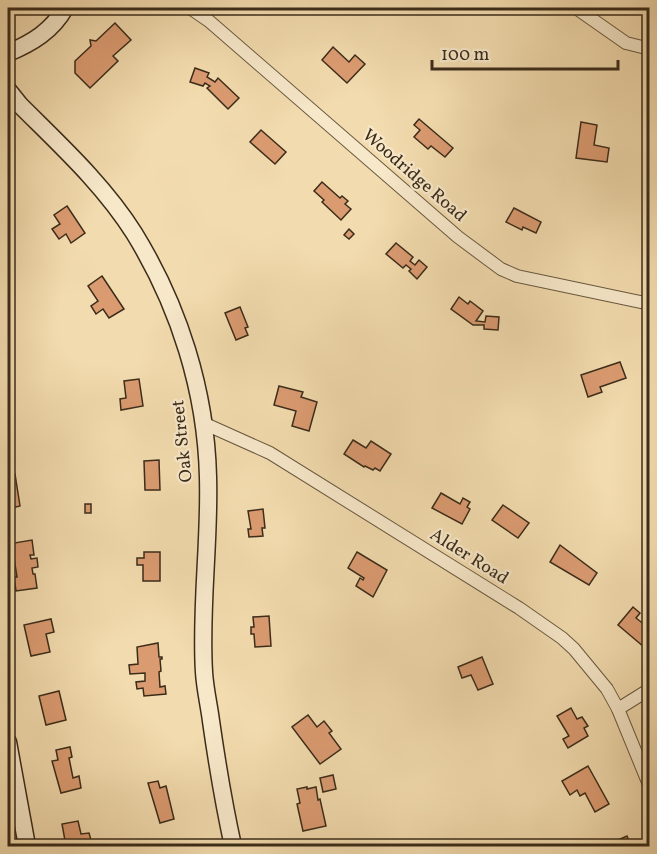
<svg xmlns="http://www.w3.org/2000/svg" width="657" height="854" viewBox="0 0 657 854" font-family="Vollkorn,serif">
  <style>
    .building { fill: #db9b71; stroke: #3b2c1a; stroke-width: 1.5 }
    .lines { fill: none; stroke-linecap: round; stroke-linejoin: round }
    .street-casing { stroke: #69583f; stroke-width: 14 }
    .secondary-casing { stroke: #3b2c1a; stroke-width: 19 }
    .street { stroke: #f7e8ca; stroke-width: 12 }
    .secondary { stroke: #f7e8ca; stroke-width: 16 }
    .labels { text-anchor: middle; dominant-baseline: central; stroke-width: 4.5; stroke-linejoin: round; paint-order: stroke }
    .street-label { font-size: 18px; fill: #3b2c1a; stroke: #f7e8ca }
  </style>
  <rect width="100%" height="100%" fill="#f2dbae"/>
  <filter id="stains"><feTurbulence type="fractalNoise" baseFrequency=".00333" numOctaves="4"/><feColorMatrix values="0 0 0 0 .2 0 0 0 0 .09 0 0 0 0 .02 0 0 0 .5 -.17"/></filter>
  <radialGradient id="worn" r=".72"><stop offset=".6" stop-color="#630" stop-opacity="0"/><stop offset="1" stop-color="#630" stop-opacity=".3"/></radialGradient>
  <g class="building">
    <polygon points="115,23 131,40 113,56 118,61 90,88 75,73 75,61 91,46 90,40 96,41"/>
    <polygon points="333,47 349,62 355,55 365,64 347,83 322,60"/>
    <polygon points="195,68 209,73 207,77 215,82 218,78 239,98 228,109 207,88 210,86 205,83 203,86 190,82"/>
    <polygon points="419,119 453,148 445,157 431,146 428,149 414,137 420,130 414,125"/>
    <polygon points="581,122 597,125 594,145 609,148 607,162 576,158"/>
    <polygon points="261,130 286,152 275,164 250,142"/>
    <polygon points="322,182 340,198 342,196 348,201 345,204 351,209 341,220 322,202 324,200 314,191"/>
    <polygon points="67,206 85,233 71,243 66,234 59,239 52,229 60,224 54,215"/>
    <polygon points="514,208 541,222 536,233 523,227 522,230 506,222"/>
    <polygon points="349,229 354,234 349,239 344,235"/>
    <polygon points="396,243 413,257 410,261 415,265 419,260 427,267 417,279 409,271 411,269 406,265 403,268 386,254"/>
    <polygon points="102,276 124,309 109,318 103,309 96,314 91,306 98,301 88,286"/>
    <polygon points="459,297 468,304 470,301 483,311 476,321 485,322 486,316 499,317 498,330 484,329 484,325 473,325 451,309"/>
    <polygon points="240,307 248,327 245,328 248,335 236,340 225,313"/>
    <polygon points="620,362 626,378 600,387 602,392 588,397 581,375"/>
    <polygon points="139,379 143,406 121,410 120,399 126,398 124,381"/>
    <polygon points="279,386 303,392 301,397 317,402 309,431 292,426 296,411 274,405"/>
    <polygon points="353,440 366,448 371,441 391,454 380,471 375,468 373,470 365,466 364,467 344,454"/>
    <polygon points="159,460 160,490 145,490 144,461"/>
    <polygon points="15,474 20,506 8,509 8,476"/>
    <polygon points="441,493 460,504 463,498 470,502 467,507 470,509 462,524 432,508"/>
    <rect x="85" y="504" width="6" height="9"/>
    <polygon points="503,505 529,523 518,538 492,520"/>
    <polygon points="263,509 265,528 262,528 263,536 249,537 248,529 251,529 248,511"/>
    <polygon points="32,540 34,555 30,555 31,559 37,558 38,567 32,568 33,574 35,574 37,588 16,591 14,577 17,577 14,558 11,558 8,544"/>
    <polygon points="560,545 597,573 589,585 550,562"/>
    <polygon points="144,552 160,552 160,581 143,581 143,565 137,565 137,558 144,558"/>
    <polygon points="357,552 387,570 373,597 356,586 360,578 363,580 364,578 348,568"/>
    <polygon points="633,607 640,613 636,618 650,629 650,640 644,647 618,625"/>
    <polygon points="269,616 271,646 255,647 254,634 251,634 251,627 254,627 253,617"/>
    <polygon points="51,619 54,632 46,634 50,652 31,656 24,625"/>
    <polygon points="158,643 159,657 162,657 162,659 160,659 161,671 159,672 160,687 165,686 166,694 144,696 143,688 137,689 136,682 145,681 145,673 130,674 129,665 138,664 137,647"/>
    <polygon points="482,657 493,684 478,690 471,675 462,678 458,667"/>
    <polygon points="59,691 66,720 46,725 39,696"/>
    <polygon points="571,708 577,719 582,717 588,726 584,728 588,736 568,748 563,739 569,736 557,716"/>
    <polygon points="308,715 317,727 324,721 332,731 329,733 341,749 320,764 292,727"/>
    <polygon points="70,747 72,757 69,758 73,778 79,776 81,788 61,793 52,761 58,760 56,750"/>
    <polygon points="588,766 609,804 595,812 585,793 580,796 577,790 570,795 562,781"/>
    <polygon points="333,775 336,789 323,792 320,778"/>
    <polygon points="158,781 160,788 166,786 174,819 160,823 148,783"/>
    <polygon points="307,787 307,789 316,787 318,800 320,799 326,826 303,831 297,804 300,803 297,789"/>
    <polygon points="78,821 81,834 89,833 91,840 83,841 84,846 66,846 62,824"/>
    <polygon points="627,836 631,846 612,846 611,843"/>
  </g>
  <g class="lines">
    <g class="street-casing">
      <g id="street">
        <polyline points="190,8 209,21 458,237 501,269 517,276 650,304"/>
        <polyline points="576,8 626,43 650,49"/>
        <polyline points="203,423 270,453 519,608 562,638 574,649 607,689 618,709 650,787"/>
        <polyline points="618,709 650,689"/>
      </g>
    </g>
    <g class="secondary-casing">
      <g id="secondary">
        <path d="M8,53C32,43 52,31 65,8"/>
        <path d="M8,90L20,105C60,145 103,184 134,233C179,306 206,391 208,477C210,542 200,607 204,672C205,689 209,705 211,721C217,763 224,805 233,846"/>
        <polyline points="8,742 27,846"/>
      </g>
    </g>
    <use href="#street" class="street"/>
    <use href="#secondary" class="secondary"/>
  </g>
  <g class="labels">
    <g class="street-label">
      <text transform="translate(414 176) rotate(41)">Woodridge Road</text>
      <text transform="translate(183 441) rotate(-96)">Oak Street</text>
      <text transform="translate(469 557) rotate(32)">Alder Road</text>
    </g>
  </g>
  <rect width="657" height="854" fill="none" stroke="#f2dbae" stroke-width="30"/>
  <rect x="9" y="9" width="639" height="836" fill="none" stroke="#3b2c1a" stroke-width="3"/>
  <rect x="15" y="15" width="627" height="824" fill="none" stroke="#3b2c1a" stroke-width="1.5"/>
  <path d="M432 60v9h186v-9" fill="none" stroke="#3b2c1a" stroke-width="3"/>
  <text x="441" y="60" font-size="18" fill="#3b2c1a" stroke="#f7e8ca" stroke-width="4.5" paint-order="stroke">100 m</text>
  <rect width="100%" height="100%" filter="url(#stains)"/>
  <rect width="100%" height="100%" fill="url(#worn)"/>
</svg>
